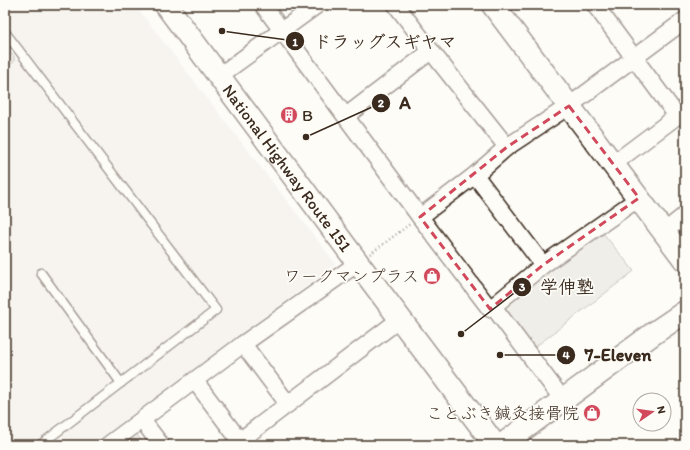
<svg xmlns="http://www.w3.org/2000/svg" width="690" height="450" viewBox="0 0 690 450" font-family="Itim,'Klee One',sans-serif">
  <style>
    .built { fill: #efece7 }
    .green { fill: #e1ded7; stroke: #8e847a }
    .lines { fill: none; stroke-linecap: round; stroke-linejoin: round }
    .lane-casing { stroke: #3b2a1e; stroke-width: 11 }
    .street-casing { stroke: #3b2a1e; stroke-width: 19 }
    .secondary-casing { stroke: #3b2a1e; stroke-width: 25 }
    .highway-casing { stroke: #3b2a1e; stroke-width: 25 }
    .path { stroke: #3b2a1e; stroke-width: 2.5; stroke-dasharray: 1 3; stroke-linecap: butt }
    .lane { stroke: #fdfcf7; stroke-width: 8 }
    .street { stroke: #fdfcf7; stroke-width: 16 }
    .secondary { stroke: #fdfcf7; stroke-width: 22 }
    .highway { stroke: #fdfcf7; stroke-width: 22 }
    .marked { fill: none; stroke: #d1495b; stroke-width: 3; stroke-dasharray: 8 5; stroke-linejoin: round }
    .labels { text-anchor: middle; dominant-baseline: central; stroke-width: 3.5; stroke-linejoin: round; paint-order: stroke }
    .poi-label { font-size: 17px; fill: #3b2a1e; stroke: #fdfcf7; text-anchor: end }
    .street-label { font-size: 17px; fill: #3b2a1e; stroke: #fdfcf7 }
    .leader { fill: none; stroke: #3b2a1e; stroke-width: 1.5 }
    .callout-dot { fill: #3b2a1e; stroke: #fdfcf7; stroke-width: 1.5 }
    .mark-label { font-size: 12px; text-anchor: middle; font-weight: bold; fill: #fff }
    .callout-label { font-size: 18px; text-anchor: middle; font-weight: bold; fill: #3b2a1e; stroke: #fdfcf7; stroke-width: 3.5; stroke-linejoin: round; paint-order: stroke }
  </style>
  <rect width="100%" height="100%" fill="#fdfcf7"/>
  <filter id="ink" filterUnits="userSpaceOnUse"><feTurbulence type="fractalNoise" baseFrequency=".025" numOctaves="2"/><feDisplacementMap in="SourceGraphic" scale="8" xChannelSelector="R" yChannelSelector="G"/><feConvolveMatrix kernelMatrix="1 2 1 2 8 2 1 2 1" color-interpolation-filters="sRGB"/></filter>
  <g filter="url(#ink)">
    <polygon class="built" points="5,5 135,5 336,264 95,445 5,445"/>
    <g class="green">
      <polygon points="5,46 14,57 14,62 5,69"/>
      <polygon points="598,227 634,271 531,350 499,306"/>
      <polygon points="135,432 145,445 116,445"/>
    </g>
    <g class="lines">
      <g class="lane-casing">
        <g id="lane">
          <polyline points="5,32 216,310 40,445"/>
          <polyline points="41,273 121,383"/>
        </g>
      </g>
      <g class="street-casing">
        <g id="street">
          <polyline points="263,5 420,217 490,309 543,265 639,198"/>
          <polyline points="396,5 431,51 507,147"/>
          <polyline points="595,5 677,116"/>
          <polyline points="219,76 317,5"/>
          <polyline points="346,116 431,51"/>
          <polyline points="613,164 685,110"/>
          <polyline points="475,175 543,265"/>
          <polyline points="420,217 475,175 507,147 569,106 685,20"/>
          <polyline points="664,232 685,215"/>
          <polyline points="498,313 563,400"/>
          <polyline points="243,344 288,404"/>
          <polyline points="195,381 240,441"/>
          <polyline points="142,420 161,445"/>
          <polyline points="108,445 243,344 358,263"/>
          <polyline points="234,445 400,319"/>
        </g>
      </g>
      <g class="secondary-casing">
        <g id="secondary">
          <polyline points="493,5 685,260"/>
          <polyline points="502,445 654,333 685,312"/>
        </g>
      </g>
      <g class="highway-casing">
        <g id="highway">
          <path id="s1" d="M166,5L358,263L495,445"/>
        </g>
      </g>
      <polyline class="path" points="370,254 410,224"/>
      <use href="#lane" class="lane"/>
      <use href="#street" class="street"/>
      <use href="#secondary" class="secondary"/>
      <use href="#highway" class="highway"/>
    </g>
  </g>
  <path d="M0 0H690V450H0ZM569,106L639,198L543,265L490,309L420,217L507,147Z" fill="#fdfcf7" fill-opacity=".55" fill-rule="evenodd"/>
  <path class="marked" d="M569,106L639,198L543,265L490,309L420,217L507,147Z"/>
  <defs>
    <g id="building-disc" transform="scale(0.9)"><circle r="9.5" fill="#d1495b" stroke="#fdfcf7"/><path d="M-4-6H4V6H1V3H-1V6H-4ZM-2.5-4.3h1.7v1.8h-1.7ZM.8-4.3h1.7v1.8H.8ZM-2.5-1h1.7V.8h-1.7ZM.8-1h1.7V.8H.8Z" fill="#fff"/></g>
    <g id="shop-disc" transform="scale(0.9)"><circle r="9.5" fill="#d1495b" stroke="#fdfcf7"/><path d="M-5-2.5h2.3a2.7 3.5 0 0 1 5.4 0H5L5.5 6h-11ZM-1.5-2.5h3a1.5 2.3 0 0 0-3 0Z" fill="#fff"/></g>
  </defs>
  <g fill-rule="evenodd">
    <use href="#building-disc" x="289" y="115"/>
    <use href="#shop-disc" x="432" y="276"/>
    <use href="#shop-disc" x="592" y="413"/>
  </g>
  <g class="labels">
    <g class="poi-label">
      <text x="302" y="115" text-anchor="start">B</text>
      <text x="419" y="276">ワークマンプラス</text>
      <text x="579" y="413">ことぶき鍼灸接骨院</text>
    </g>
    <g class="street-label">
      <text stroke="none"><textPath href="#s1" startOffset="203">National Highway Route 151</textPath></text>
    </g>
  </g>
  <path class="leader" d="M222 31L295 41M306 137L381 103M461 334L522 287M500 355L566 355"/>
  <g class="callout-dot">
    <circle cx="222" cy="31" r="4"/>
    <circle cx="306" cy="137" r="4"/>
    <circle cx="461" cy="334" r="4"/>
    <circle cx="500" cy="355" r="4"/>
    <circle cx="295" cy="41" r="10"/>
    <circle cx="381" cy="103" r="10"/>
    <circle cx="522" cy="287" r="10"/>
    <circle cx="566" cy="355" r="10"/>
  </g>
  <g class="mark-label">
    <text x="295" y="46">1</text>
    <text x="381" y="107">2</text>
    <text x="522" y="291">3</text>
    <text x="566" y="359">4</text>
  </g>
  <g class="callout-label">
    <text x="385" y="48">ドラッグスギヤマ</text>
    <text x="405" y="109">A</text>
    <text x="567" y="293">学伸塾</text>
    <text x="618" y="361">7-Eleven</text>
  </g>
  <rect width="690" height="450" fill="none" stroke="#fdfcf7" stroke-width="20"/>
  <rect x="10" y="10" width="670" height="430" fill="none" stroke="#3b2a1e" stroke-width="1.5" filter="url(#ink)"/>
  <g transform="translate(652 412) rotate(77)"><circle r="19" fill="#fdfcf7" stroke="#afa8a0"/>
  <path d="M0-3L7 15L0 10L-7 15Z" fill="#d1495b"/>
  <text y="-6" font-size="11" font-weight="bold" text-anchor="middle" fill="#3b2a1e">N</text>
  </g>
</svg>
